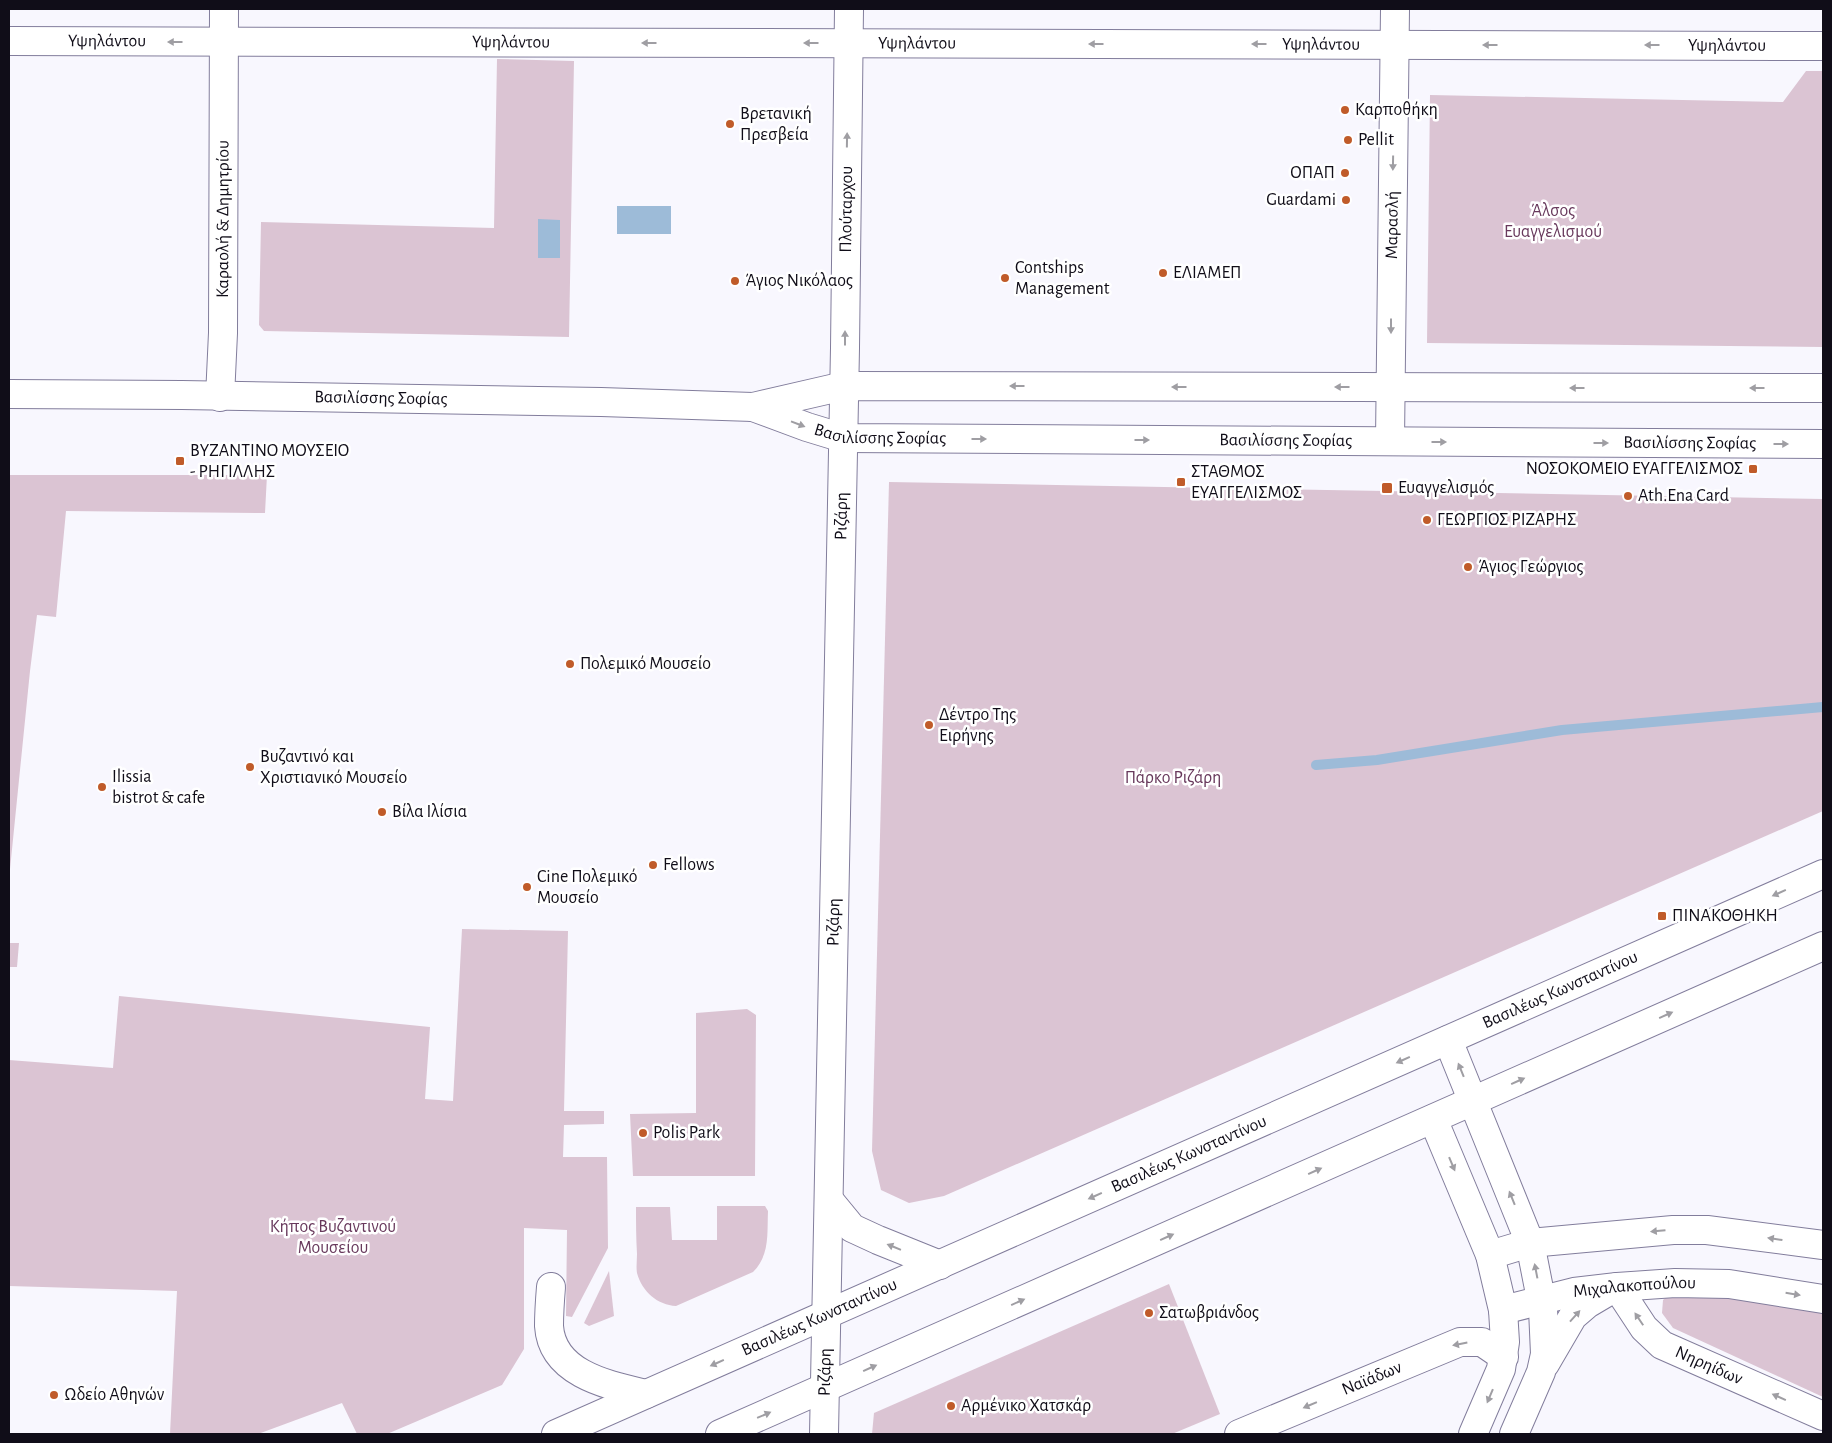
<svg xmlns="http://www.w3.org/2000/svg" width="1832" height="1443" viewBox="0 0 1832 1443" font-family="'Alegreya Sans',sans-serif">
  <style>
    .green { fill: #dbc4d3 }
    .water { fill: #9dbbd8 }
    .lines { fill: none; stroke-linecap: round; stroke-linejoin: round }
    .stream { stroke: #9dbbd8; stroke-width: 10 }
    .minor-casing { stroke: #827d9c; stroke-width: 30 }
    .major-casing { stroke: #827d9c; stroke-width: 30 }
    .minor { stroke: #fff; stroke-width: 28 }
    .major { stroke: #fff; stroke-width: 28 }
    .oneway { fill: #9f9ea3 }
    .poi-dot { fill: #c05b29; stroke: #fff; stroke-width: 2 }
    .labels { text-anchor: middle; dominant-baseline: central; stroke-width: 5; stroke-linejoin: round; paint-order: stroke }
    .street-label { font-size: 18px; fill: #100d18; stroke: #fff }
    .poi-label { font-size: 18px; fill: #100d18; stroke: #fff; text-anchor: start }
    .park-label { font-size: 18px; fill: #68395c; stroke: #fff }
  </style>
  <rect width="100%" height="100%" fill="#f8f7fe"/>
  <g class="green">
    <polygon points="497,59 574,61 569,337 264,331 259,325 261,222 494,228"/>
    <polygon points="1806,71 1823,71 1823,347 1427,343 1430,95 1783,102"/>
    <polygon points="9,475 267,475 265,513 66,511 56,617 37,615 30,671 9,879"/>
    <polygon points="889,482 1823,499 1823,811 944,1196 909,1203 881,1190 872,1151"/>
    <polygon points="462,929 568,931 564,1111 604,1111 604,1124 564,1125 563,1157 607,1157 608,1248 572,1317 566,1316 567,1230 524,1228 524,1349 502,1385 387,1434 357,1434 342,1403 258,1434 170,1434 177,1291 9,1286 9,1060 113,1068 119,996 430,1027 425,1099 453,1101"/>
    <polygon points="9,943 19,943 17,967 9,967"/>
    <polygon points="747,1009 756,1015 755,1176 633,1176 630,1114 696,1113 696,1013"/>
    <path d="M717,1206H765L768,1211C767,1234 770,1255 753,1272L676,1306C658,1305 642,1292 637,1273C636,1267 637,1260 637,1254C636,1238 636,1222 636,1207H670L672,1240H717Z"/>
    <polygon points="609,1271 614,1316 589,1326 584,1323"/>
    <polygon points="1169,1284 1220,1414 1172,1434 872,1434 874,1413"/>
    <polygon points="1673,1291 1823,1308 1823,1397 1673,1328 1662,1313 1663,1300"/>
  </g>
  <g class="water">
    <rect x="617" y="206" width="54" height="28"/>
    <polygon points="538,219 560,220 560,258 538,258"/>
  </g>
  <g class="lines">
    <polyline class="stream" points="1316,765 1377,760 1562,730 1823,707"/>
    <g class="minor-casing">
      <g id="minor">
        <path id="s1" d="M9,41L1823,46"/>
        <path id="s2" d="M220,397L223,333L224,9"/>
        <path id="s3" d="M1390,441L1395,9"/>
        <path d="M551,1287C550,1299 549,1313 549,1326C552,1374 608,1385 646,1394"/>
        <path id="s4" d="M1617,1287L1644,1328L1662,1345L1823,1416"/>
        <path id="s5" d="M824,1434L845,348L849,9"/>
        <path id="s6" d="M1239,1434L1460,1342H1482L1504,1357"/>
      </g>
    </g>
    <g class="major-casing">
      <g id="major">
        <path id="s7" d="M9,394L182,395L601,402L753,407L844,386L1823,388"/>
        <path id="s8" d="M753,407L807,427L843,438L1823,444"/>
        <polyline points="1448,1040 1530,1243 1543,1309 1545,1354 1541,1372 1514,1434"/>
        <polyline points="1433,1119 1490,1255 1503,1310 1505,1342 1501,1369 1473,1434"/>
        <polyline points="829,1200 852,1228 878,1240 940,1265"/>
        <polyline points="1490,1255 1530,1243 1673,1230 1707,1230 1823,1245"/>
        <path id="s9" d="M1503,1310L1574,1292L1617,1287L1675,1283L1729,1284L1823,1299"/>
        <polyline points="1545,1364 1573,1316 1587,1304 1609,1291"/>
        <path id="s10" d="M556,1434L1823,874"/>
        <polyline points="720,1434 1823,946"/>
      </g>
    </g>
    <use href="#minor" class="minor"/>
    <use href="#major" class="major"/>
  </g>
  <defs><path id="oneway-solid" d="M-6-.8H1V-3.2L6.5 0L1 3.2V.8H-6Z" transform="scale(1.25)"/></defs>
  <g class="oneway">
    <use href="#oneway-solid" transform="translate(175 42) rotate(-180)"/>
    <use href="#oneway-solid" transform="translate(649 43) rotate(-180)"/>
    <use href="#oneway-solid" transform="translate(811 43) rotate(-180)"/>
    <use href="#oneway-solid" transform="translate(1096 44) rotate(-180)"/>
    <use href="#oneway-solid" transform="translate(1259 44) rotate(-180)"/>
    <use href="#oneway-solid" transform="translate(1490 45) rotate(-180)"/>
    <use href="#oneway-solid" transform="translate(1652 45) rotate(-180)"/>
    <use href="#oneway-solid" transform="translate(847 140) rotate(-89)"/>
    <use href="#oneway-solid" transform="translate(1393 163) rotate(91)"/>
    <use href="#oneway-solid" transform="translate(1391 326) rotate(90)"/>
    <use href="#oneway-solid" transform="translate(845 338) rotate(-90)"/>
    <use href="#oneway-solid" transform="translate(1017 386) rotate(-180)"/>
    <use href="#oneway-solid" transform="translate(1179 387) rotate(-180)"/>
    <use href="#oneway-solid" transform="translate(1342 387) rotate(-180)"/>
    <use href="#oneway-solid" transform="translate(1577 388) rotate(180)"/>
    <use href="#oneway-solid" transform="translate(1757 388) rotate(-180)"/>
    <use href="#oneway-solid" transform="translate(798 424) rotate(21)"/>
    <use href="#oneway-solid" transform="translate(979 439)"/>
    <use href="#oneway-solid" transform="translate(1142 440)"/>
    <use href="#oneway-solid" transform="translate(1439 442)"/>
    <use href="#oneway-solid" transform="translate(1601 443)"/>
    <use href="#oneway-solid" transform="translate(1781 444)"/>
    <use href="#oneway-solid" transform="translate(1779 893) rotate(156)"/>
    <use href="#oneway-solid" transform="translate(1666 1015) rotate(-24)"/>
    <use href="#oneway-solid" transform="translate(1403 1060) rotate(156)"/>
    <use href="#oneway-solid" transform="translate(1461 1070) rotate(-112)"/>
    <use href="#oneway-solid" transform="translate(1518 1081) rotate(-24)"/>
    <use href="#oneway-solid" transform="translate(1452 1164) rotate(67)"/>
    <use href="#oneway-solid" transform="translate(1315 1171) rotate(-24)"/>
    <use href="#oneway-solid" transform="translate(1095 1196) rotate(156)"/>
    <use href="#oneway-solid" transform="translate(1512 1198) rotate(-112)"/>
    <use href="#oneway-solid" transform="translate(1658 1231) rotate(175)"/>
    <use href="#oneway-solid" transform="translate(1167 1237) rotate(-24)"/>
    <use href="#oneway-solid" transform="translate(1775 1239) rotate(-172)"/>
    <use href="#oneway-solid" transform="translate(894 1247) rotate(-158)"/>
    <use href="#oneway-solid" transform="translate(1536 1271) rotate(-101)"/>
    <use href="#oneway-solid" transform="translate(1793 1294) rotate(9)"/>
    <use href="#oneway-solid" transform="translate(1018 1302) rotate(-24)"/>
    <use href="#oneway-solid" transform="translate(1575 1316) rotate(-48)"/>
    <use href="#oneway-solid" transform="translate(1639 1319) rotate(-124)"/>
    <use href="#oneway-solid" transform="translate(1460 1344) rotate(169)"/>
    <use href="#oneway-solid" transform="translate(717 1363) rotate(156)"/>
    <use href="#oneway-solid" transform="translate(870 1368) rotate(-24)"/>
    <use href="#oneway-solid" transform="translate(1490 1396) rotate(113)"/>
    <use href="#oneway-solid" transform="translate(1779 1397) rotate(-156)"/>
    <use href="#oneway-solid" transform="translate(1310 1405) rotate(157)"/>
    <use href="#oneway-solid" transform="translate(764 1415) rotate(-23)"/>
  </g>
  <g class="poi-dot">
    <circle cx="1345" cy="110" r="5"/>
    <circle cx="730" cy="124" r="5"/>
    <circle cx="1348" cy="140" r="5"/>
    <circle cx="1345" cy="173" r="5"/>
    <circle cx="1346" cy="200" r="5"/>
    <circle cx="1163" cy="273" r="5"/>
    <circle cx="1005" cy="278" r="5"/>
    <circle cx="735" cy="281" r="5"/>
    <rect x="175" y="456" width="10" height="10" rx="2.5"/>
    <rect x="1748" y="464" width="10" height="10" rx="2.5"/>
    <rect x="1176" y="477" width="10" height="10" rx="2.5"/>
    <rect x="1381" y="482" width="12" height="12" rx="2.5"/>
    <circle cx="1628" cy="496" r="5"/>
    <circle cx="1427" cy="520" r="5"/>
    <circle cx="1468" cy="567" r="5"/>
    <circle cx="570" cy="664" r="5"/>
    <circle cx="929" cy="725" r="5"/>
    <circle cx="250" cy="767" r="5"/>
    <circle cx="102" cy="787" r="5"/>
    <circle cx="382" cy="812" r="5"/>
    <circle cx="653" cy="865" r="5"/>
    <circle cx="527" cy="887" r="5"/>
    <rect x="1657" y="911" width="10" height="10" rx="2.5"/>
    <circle cx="643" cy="1133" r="5"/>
    <circle cx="1149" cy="1313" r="5"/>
    <circle cx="54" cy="1395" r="5"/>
    <circle cx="951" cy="1406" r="5"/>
  </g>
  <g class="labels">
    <g class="street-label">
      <text stroke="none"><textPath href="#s1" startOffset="98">Υψηλάντου</textPath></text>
      <text stroke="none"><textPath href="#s1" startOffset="502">Υψηλάντου</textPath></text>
      <text stroke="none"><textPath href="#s1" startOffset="908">Υψηλάντου</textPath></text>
      <text stroke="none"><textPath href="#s1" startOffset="1312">Υψηλάντου</textPath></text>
      <text stroke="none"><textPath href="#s1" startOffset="1718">Υψηλάντου</textPath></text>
      <text stroke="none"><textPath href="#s5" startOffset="1225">Πλούταρχου</textPath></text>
      <text stroke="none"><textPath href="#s2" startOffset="178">Καραολή &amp; Δημητρίου</textPath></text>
      <text stroke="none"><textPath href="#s3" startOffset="216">Μαρασλή</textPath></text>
      <text stroke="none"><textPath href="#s7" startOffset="372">Βασιλίσσης Σοφίας</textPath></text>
      <text stroke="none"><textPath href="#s8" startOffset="132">Βασιλίσσης Σοφίας</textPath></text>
      <text stroke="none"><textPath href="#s8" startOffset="538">Βασιλίσσης Σοφίας</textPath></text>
      <text stroke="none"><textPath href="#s8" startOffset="942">Βασιλίσσης Σοφίας</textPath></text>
      <text stroke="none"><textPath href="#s5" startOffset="918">Ριζάρη</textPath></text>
      <text stroke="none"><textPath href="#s5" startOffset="512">Ριζάρη</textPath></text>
      <text stroke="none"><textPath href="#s10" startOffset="1098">Βασιλέως Κωνσταντίνου</textPath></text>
      <text stroke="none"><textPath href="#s10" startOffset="692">Βασιλέως Κωνσταντίνου</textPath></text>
      <text stroke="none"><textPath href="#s9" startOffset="134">Μιχαλακοπούλου</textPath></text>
      <text stroke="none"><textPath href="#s10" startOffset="288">Βασιλέως Κωνσταντίνου</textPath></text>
      <text stroke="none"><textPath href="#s4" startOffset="125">Νηρηίδων</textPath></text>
      <text stroke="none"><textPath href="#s5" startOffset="62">Ριζάρη</textPath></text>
      <text stroke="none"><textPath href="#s6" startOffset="144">Ναϊάδων</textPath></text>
    </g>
    <g class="poi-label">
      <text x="1355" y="110">Καρποθήκη</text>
      <text x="740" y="114">Βρετανική<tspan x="740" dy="21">Πρεσβεία</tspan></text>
      <text x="1358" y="140">Pellit</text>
      <text x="1335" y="173" text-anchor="end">ΟΠΑΠ</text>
      <text x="1336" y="200" text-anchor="end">Guardami</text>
      <text x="1015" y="268">Contships<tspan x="1015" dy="21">Management</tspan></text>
      <text x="1173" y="273">ΕΛΙΑΜΕΠ</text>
      <text x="745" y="281">Άγιος Νικόλαος</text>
      <text x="190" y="451">ΒΥΖΑΝΤΙΝΟ ΜΟΥΣΕΙΟ<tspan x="190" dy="21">- ΡΗΓΙΛΛΗΣ</tspan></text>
      <text x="1743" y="469" text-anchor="end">ΝΟΣΟΚΟΜΕΙΟ ΕΥΑΓΓΕΛΙΣΜΟΣ</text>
      <text x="1191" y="472">ΣΤΑΘΜΟΣ<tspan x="1191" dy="21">ΕΥΑΓΓΕΛΙΣΜΟΣ</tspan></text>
      <text x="1398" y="488">Ευαγγελισμός</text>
      <text x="1638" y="496">Ath.Ena Card</text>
      <text x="1437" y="520">ΓΕΩΡΓΙΟΣ ΡΙΖΑΡΗΣ</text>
      <text x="1478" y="567">Άγιος Γεώργιος</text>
      <text x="580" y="664">Πολεμικό Μουσείο</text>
      <text x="939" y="715">Δέντρο Της<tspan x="939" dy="21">Ειρήνης</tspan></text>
      <text x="260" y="757">Βυζαντινό και<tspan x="260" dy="21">Χριστιανικό Μουσείο</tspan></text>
      <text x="112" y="777">Ilissia<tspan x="112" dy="21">bistrot &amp; cafe</tspan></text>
      <text x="392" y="812">Βίλα Ιλίσια</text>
      <text x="663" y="865">Fellows</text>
      <text x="537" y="877">Cine Πολεμικό<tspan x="537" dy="21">Μουσείο</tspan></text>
      <text x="1672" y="916">ΠΙΝΑΚΟΘΗΚΗ</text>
      <text x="653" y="1133">Polis Park</text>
      <text x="1159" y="1313">Σατωβριάνδος</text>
      <text x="64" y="1395">Ωδείο Αθηνών</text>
      <text x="961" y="1406">Αρμένικο Χατσκάρ</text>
    </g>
    <g class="park-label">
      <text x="1553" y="211">Άλσος<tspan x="1553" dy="21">Ευαγγελισμού</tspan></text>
      <text x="1173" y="778">Πάρκο Ριζάρη</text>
      <text x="333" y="1227">Κήπος Βυζαντινού<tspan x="333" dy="21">Μουσείου</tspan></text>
    </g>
  </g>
  <rect width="1832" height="1443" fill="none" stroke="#100d18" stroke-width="20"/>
</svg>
